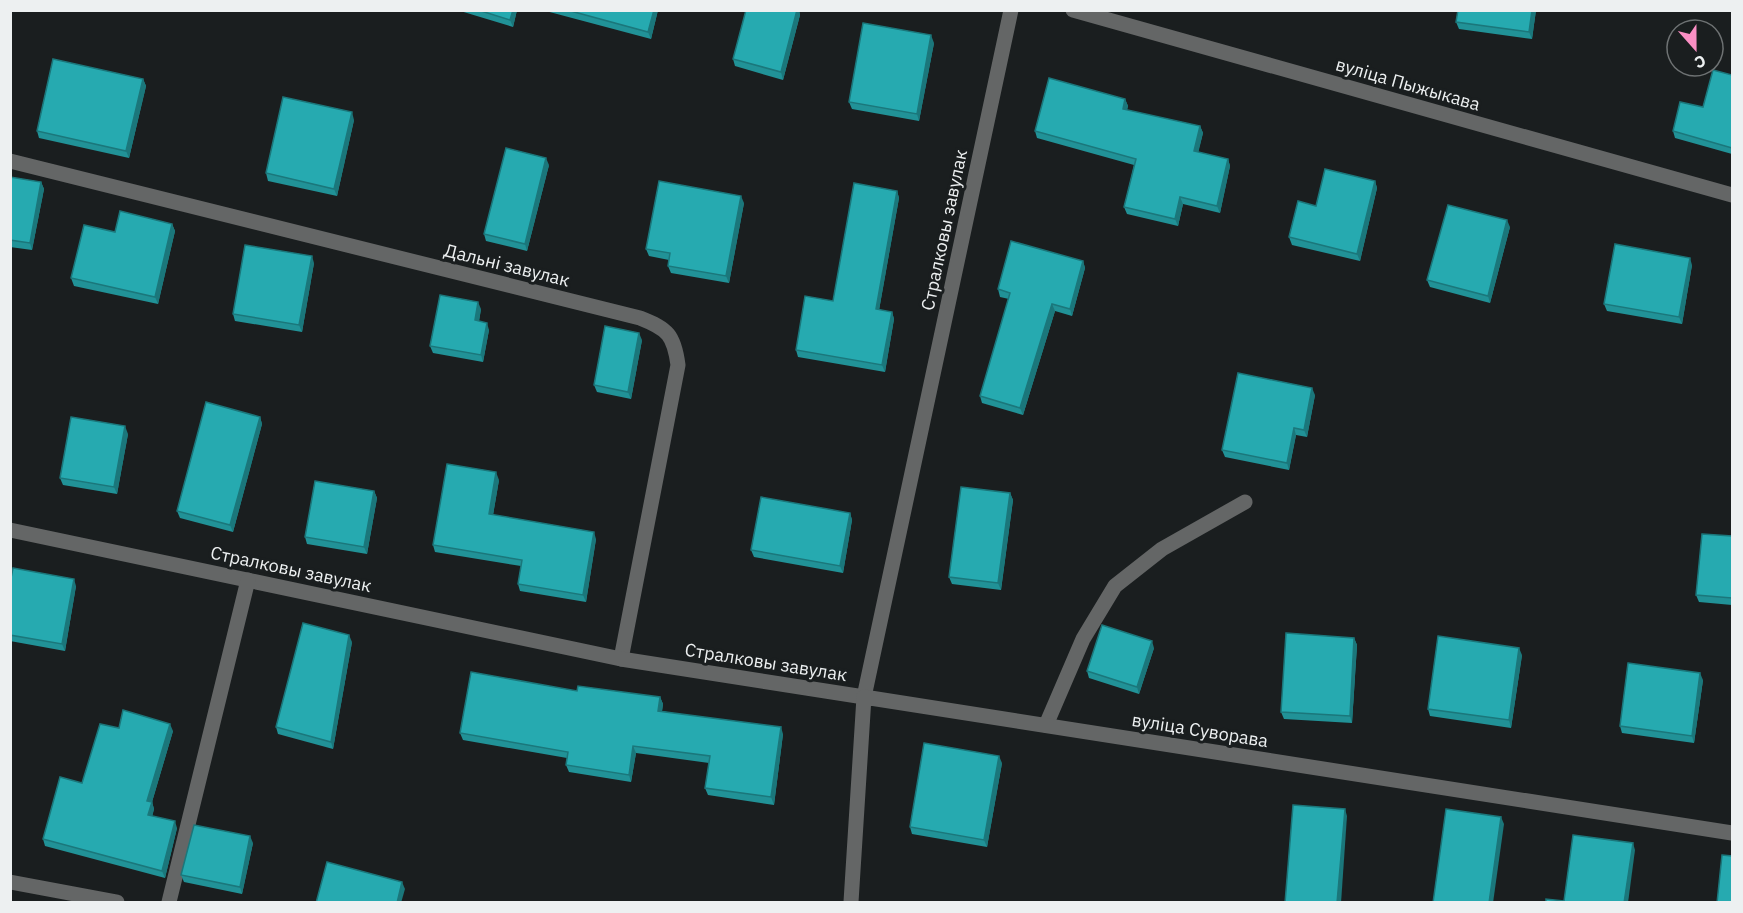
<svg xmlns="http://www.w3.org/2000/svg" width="1743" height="913" viewBox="0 0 1743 913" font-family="'IBM Plex Sans',sans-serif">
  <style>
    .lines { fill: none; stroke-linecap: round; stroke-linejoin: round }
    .service { stroke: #646666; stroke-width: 15 }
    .minor { stroke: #646666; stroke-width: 15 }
    .wall { fill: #219297 }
    .shaded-wall { fill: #1b777b }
    .building { fill: #26aab0; stroke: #1b777b; stroke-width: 1.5 }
    .labels { text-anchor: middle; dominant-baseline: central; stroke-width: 6; stroke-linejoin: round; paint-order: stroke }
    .street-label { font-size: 18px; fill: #edf0f1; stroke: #1a1e1f }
  </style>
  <rect width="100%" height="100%" fill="#1a1e1f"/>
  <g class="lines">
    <polyline class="service" points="1046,725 1083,639 1115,586 1162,549 1245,502"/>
    <g class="minor">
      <polyline points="1073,10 1732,195"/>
      <path d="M10,161L640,318C668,329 674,335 678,365L621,659"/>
      <polyline points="10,530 621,659 864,697 1011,10"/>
      <polyline points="10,882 117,902"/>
      <polyline points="169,902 248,580"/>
      <polyline points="851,902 864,697 1732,833"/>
    </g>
  </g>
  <g class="wall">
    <polygon points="457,10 517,10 513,27"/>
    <polygon points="542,10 658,10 651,39"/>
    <polygon points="746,10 799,10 800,15 783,80 735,66 733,59"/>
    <polygon points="1536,10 1532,39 1459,29 1456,22"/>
    <polygon points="934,43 919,121 852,109 849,102"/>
    <polygon points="1732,75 1732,154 1675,138 1673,131 1703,107"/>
    <polygon points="143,79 146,86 129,158 39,138 37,131"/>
    <polygon points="1125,99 1128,106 1127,110 1200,126 1203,133 1198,152 1228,159 1230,166 1220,213 1183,204 1178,226 1127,214 1124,207 1134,165 1037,138 1035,131"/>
    <polygon points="354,120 337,196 268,181 266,173"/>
    <polygon points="549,165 527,251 486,241 484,234"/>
    <polygon points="10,177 41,182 44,189 32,250 10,247"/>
    <polygon points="1375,181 1377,188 1360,261 1292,245 1289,237 1316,206"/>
    <polygon points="897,191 899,198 879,310 892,312 894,319 885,372 798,357 796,350 833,301"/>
    <polygon points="744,203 729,283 671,273 668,266 669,260 649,256 646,249"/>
    <polygon points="172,224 175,231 158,304 74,286 71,278 115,232"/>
    <polygon points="1510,227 1490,303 1430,287 1427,280"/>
    <polygon points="1083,261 1085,268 1072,316 1055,311 1023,415 982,403 980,396 1009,299 1000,297 998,289"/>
    <polygon points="314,263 302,332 235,321 233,314"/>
    <polygon points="1692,265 1682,324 1607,311 1604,304"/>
    <polygon points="481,309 479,321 489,330 483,362 433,353 430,346"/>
    <polygon points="642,340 631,399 597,392 594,385"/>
    <polygon points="1315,395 1307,437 1296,435 1289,470 1225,457 1222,450"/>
    <polygon points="260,417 262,424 233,532 180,518 177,511"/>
    <polygon points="128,434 117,494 63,485 60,478"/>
    <polygon points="499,480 493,515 596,539 586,602 520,591 518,584 521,566 435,552 433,545"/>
    <polygon points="374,491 377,498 367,554 307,544 305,537"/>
    <polygon points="1010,493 1013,500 1001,590 952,584 949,577"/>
    <polygon points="850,513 852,520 843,573 754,557 751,550"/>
    <polygon points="1732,536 1732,605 1699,602 1696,595"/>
    <polygon points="10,583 76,586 65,651 10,641"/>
    <polygon points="1354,638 1357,645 1352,723 1284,719 1281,712"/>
    <polygon points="352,642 333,749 278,734 276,727"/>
    <polygon points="1154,648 1139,694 1089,678 1087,671"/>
    <polygon points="1522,655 1511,728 1430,716 1428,709"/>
    <polygon points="1703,680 1694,743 1622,733 1620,726"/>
    <polygon points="577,691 660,697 663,704 662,711 783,734 774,805 708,795 705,788 709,763 636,753 631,782 569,772 566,765 567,758 463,740 460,733"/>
    <polygon points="119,728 173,731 152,802 154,809 152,816 177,828 165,878 45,846 43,839 82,783"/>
    <polygon points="1002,763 987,847 912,834 910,827"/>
    <polygon points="253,843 242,894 184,882 181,875"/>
  </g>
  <g class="shaded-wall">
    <polygon points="513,10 517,10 513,27 510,20"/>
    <polygon points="654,10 658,10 651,39 648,32"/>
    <polygon points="797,10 799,10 800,15 783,80 781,72"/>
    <polygon points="1532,10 1536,10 1532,39 1529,32"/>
    <polygon points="931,35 934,43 919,121 917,114"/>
    <polygon points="143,79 146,86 129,158 126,151"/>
    <polygon points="1125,99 1128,106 1125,116 1123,109"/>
    <polygon points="352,112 354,120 337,196 334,189"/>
    <polygon points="1200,126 1203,133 1197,158 1194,151"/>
    <polygon points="546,158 549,165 527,251 525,244"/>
    <polygon points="1228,159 1230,166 1220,213 1217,206"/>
    <polygon points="1375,181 1377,188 1360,261 1357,254"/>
    <polygon points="41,182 44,189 32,250 30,243"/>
    <polygon points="897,191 899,198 878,316 876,309"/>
    <polygon points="741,196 744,203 729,283 726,276"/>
    <polygon points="1180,197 1183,204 1178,226 1175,219"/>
    <polygon points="1507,220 1510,227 1490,303 1488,296"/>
    <polygon points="172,224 175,231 158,304 155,297"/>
    <polygon points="312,256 314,263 302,332 299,325"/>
    <polygon points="1690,258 1692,265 1682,324 1679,317"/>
    <polygon points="1083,261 1085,268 1072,316 1070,309"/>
    <polygon points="478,302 481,309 478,327 475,320"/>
    <polygon points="1052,304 1055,311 1023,415 1020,408"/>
    <polygon points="892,312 894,319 885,372 882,365"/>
    <polygon points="487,323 489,330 483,362 481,355"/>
    <polygon points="639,333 642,340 631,399 628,392"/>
    <polygon points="1312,388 1315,395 1307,437 1304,430"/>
    <polygon points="260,417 262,424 233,532 230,525"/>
    <polygon points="125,426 128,434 117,494 114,487"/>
    <polygon points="1294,428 1296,435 1289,470 1287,463"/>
    <polygon points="496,472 499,480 492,521 489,514"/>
    <polygon points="374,491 377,498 367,554 364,547"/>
    <polygon points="1010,493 1013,500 1001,590 998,583"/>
    <polygon points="850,513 852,520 843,573 840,566"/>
    <polygon points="594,532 596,539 586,602 583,595"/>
    <polygon points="74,579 76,586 65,651 62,644"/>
    <polygon points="349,635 352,642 333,749 331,742"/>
    <polygon points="1354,638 1357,645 1352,723 1350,716"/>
    <polygon points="1152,641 1154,648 1139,694 1137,687"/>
    <polygon points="1519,648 1522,655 1511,728 1509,720"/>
    <polygon points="1700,673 1703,680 1694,743 1692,736"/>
    <polygon points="660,697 663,704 661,718 658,711"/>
    <polygon points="170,724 173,731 152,802 154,809 151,822 148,815 147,801"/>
    <polygon points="781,727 783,734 774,805 771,797"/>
    <polygon points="633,746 636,753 631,782 629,775"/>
    <polygon points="999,756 1002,763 987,847 984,840"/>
    <polygon points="1345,809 1347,816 1341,903 1337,903"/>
    <polygon points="1501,817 1504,824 1493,903 1489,903"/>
    <polygon points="175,821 177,828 165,878 162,871"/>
    <polygon points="250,836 253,843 242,894 240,887"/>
    <polygon points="1633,843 1635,850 1628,903 1624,903"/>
    <polygon points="402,882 405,889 401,903 397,903"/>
  </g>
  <g class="building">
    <polygon points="478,10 513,10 510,20"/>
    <polygon points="567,10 654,10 648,32"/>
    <polygon points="746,10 797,10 781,72 733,59"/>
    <polygon points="1458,10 1532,10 1529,32 1456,22"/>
    <polygon points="863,23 931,35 917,114 849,102"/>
    <polygon points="53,59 143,79 126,151 37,131"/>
    <polygon points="1713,70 1732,75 1732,148 1673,131 1680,102 1703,107"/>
    <polygon points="1049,78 1125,99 1123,109 1200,126 1194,151 1228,159 1217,206 1180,197 1175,219 1124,207 1136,159 1035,131"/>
    <polygon points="283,97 352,112 334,189 266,173"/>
    <polygon points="506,148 546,158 525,244 484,234"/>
    <polygon points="1325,169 1375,181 1357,254 1289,237 1298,201 1316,206"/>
    <polygon points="10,177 41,182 30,243 10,240"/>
    <polygon points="659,181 741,196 726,276 668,266 670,253 646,249"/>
    <polygon points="854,183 897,191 876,309 892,312 882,365 796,350 805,296 833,301"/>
    <polygon points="1448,205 1507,220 1488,296 1427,280"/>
    <polygon points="120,211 172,224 155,297 71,278 84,225 115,232"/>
    <polygon points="1011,241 1083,261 1070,309 1052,304 1020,408 980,396 1010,293 998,289"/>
    <polygon points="1615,244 1690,258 1679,317 1604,304"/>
    <polygon points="245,245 312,256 299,325 233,314"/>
    <polygon points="440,295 478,302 475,320 487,323 481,355 430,346"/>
    <polygon points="605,326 639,333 628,392 594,385"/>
    <polygon points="1238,373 1312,388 1304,430 1294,428 1287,463 1222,450"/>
    <polygon points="206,402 260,417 230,525 177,511"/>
    <polygon points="71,417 125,426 114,487 60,478"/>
    <polygon points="447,464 496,472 489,514 594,532 583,595 518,584 522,560 433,545"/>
    <polygon points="315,481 374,491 364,547 305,537"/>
    <polygon points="961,487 1010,493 998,583 949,577"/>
    <polygon points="761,497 850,513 840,566 751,550"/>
    <polygon points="1702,534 1732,536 1732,598 1696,595"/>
    <polygon points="13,568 74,579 62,644 10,635 10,583"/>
    <polygon points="303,623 349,635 331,742 276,727"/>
    <polygon points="1102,625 1152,641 1137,687 1087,671"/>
    <polygon points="1286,633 1354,638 1350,716 1281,712"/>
    <polygon points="1438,636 1519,648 1509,720 1428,709"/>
    <polygon points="1628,663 1700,673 1692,736 1620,726"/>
    <polygon points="471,672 577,691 578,686 660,697 658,711 781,727 771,797 705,788 710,756 633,746 629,775 566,765 568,752 460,733"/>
    <polygon points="123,710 170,724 147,801 152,802 148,815 175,821 162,871 43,839 60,777 82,783 100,724 119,728"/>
    <polygon points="924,743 999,756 984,840 910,827"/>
    <polygon points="1293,805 1345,809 1337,903 1285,903"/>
    <polygon points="1446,809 1501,817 1489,903 1433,903"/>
    <polygon points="194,825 250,836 240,887 181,875"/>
    <polygon points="1573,835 1633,843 1624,903 1546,903 1546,899 1564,901"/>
    <polygon points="1722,855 1732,856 1732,903 1717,903"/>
    <polygon points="327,862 402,882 397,903 316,903"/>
  </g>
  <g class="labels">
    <g class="street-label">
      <text transform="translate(1408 84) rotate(16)">вуліца Пыжыкава</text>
      <text transform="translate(944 230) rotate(-78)">Стралковы завулак</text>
      <text transform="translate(507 265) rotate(14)">Дальні завулак</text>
      <text transform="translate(291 569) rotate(12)">Стралковы завулак</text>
      <text transform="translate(766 662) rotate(9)">Стралковы завулак</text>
      <text transform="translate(1200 730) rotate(9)">вуліца Суворава</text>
    </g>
  </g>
  <rect width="1743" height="913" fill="none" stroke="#edf0f1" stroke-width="24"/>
  <g transform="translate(1695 48) rotate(159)"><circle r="28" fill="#1a1e1f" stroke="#6e7273" stroke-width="1.5"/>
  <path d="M0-4.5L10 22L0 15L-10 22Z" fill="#fb8fc4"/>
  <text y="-9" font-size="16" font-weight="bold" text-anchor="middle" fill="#edf0f1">С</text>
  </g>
</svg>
